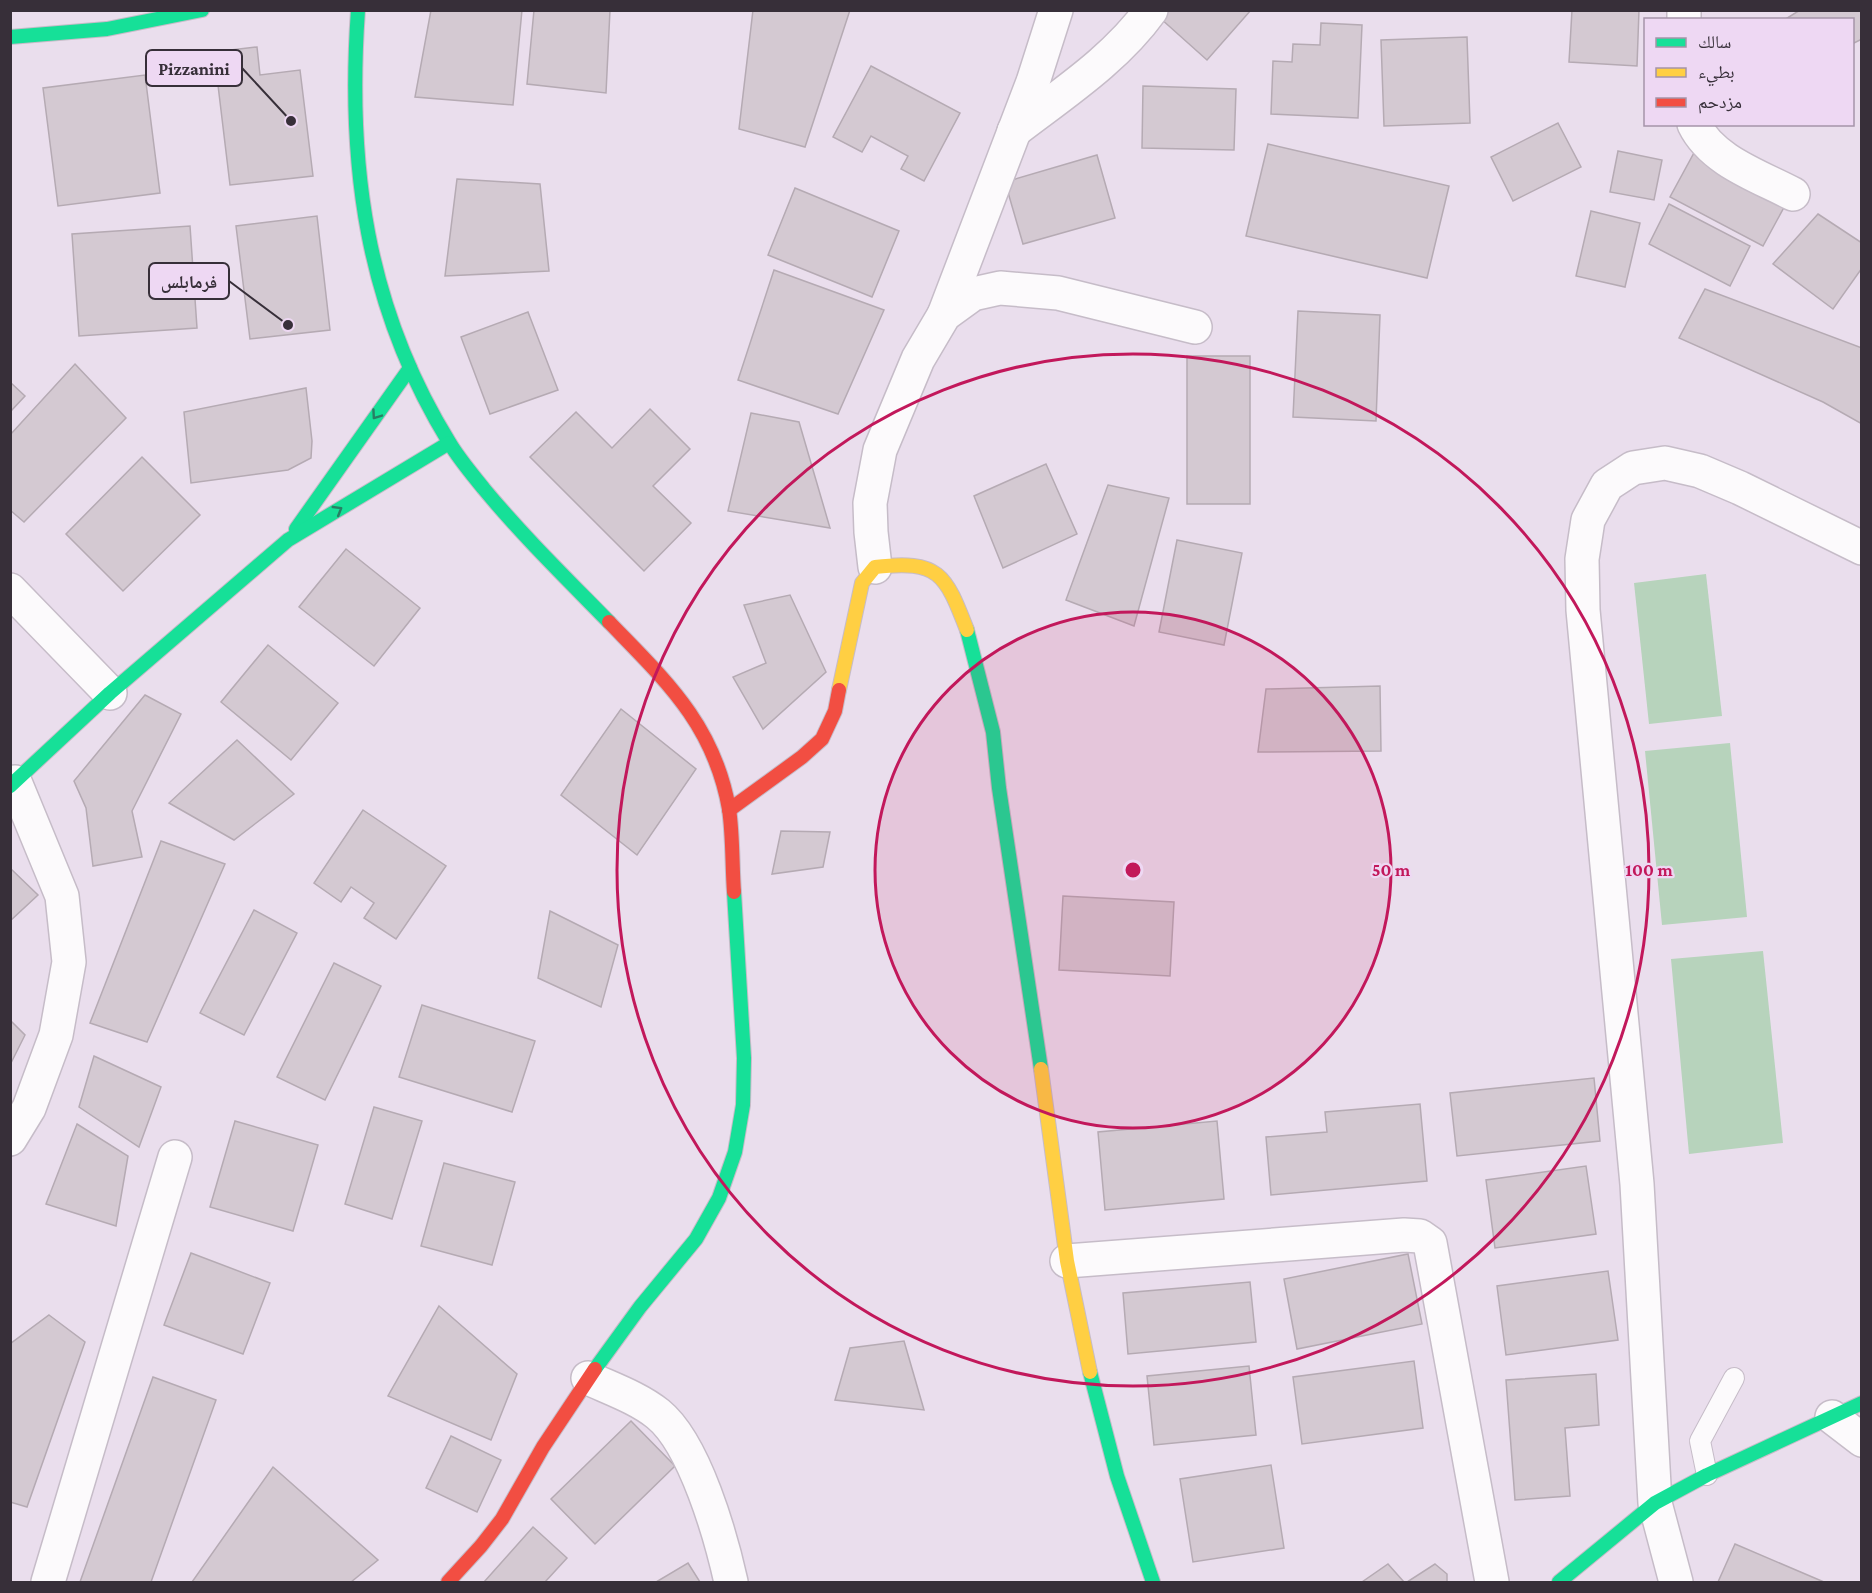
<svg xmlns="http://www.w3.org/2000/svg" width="1872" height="1593" viewBox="0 0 1872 1593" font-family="'Crimson Pro','Noto Naskh Arabic',serif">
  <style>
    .green { fill: #b7d3bc }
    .building { fill: #d4c9d2; stroke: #b5aab3; stroke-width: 1.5 }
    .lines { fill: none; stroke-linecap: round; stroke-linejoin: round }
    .lane-casing { stroke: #c6bcc8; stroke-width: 22 }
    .street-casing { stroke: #c6bcc8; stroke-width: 36 }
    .fast-casing { stroke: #c6bcc8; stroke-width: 16 }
    .slow-casing { stroke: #c6bcc8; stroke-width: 16 }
    .jam-casing { stroke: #c6bcc8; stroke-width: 16 }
    .lane { stroke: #fcfafc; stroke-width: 20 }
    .street { stroke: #fcfafc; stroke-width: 33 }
    .fast { stroke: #16e098; stroke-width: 14 }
    .slow { stroke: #ffcf43; stroke-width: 14 }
    .jam { stroke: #f24e42; stroke-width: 14 }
    .oneway { stroke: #287f64 }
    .ring { fill: none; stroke: #c2185b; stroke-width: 3 }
    .centre { fill: #c2185b; stroke: #eed8f3; stroke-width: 3 }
    .ring-label { font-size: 18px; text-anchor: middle; font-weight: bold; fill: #c2185b; stroke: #eed8f3; stroke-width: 4.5; stroke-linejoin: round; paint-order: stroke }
    .leader { fill: none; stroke: #372f39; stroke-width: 2 }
    .callout-dot { fill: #372f39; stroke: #eed8f3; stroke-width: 2 }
    .callout { fill: #eed8f3; stroke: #372f39; stroke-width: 2 }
    .callout-label { font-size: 18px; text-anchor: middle; font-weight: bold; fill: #372f39 }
  </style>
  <rect width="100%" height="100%" fill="#eadeed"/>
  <g class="green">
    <polygon points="1706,574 1722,716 1649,724 1634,583"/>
    <polygon points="1730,743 1747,917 1662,925 1645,751"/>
    <polygon points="1763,951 1783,1143 1689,1154 1671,959"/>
  </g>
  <g class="building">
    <polygon points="431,10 522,10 513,105 415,97"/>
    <polygon points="534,10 610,10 606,93 527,84"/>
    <polygon points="753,10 850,10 805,147 739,129"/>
    <polygon points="1167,10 1251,10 1207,60 1160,18"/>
    <polygon points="1572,10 1639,10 1637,66 1569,62"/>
    <polygon points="1800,10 1862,10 1862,39 1852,44 1852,20 1784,20"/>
    <polygon points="1321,23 1362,25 1358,118 1271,114 1273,61 1292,62 1293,44 1320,45"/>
    <polygon points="1467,37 1470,123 1384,126 1381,40"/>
    <polygon points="257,47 260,75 300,70 313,176 230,185 214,52"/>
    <polygon points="871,66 960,113 924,181 901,169 908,156 871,136 862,152 833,137"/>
    <polygon points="145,75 160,193 58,206 43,88"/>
    <polygon points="1143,86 1236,89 1234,150 1142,148"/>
    <polygon points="1558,123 1581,167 1513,201 1491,157"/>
    <polygon points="1268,144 1449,186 1427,278 1246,236"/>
    <polygon points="1618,151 1662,160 1654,200 1610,192"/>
    <polygon points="1695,151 1788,200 1763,246 1670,197"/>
    <polygon points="1097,155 1115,218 1023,244 1005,182"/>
    <polygon points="457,179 540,184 549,271 445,276"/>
    <polygon points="795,188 899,231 872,297 768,255"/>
    <polygon points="1669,204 1750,246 1730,286 1649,244"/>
    <polygon points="1591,211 1640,223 1625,287 1576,276"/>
    <polygon points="1818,214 1862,243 1862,268 1833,309 1773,264"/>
    <polygon points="317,216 330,330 250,339 236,226"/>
    <polygon points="190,226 197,328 79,336 72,234"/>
    <polygon points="774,270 884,310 838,414 738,380"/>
    <polygon points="1705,289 1862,348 1862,424 1823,402 1679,338"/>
    <polygon points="1298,311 1380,315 1376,421 1293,417"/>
    <polygon points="528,312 558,390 490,414 461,337"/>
    <rect x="1187" y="356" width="63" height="148"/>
    <polygon points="75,364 126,418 24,522 10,510 10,435"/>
    <polygon points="10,382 25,396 10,412"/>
    <polygon points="306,388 312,441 311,458 288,470 191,483 184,412"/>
    <polygon points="650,409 690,449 653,486 691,523 644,571 530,457 576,412 612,448"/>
    <polygon points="751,413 799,422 830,528 728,511"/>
    <polygon points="142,457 200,515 123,591 66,534"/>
    <polygon points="1046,464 1077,534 1003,568 974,496"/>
    <polygon points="1108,485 1169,498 1134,626 1066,600"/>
    <polygon points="1177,540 1242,553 1224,645 1159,632"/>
    <polygon points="346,549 420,608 374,666 299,607"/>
    <polygon points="790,595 826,672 763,729 733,677 766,663 744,605"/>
    <polygon points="268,645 338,703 291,760 221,702"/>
    <polygon points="1380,686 1381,751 1258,752 1266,689"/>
    <polygon points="145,695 181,714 132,811 142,857 93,866 86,808 74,781"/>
    <polygon points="621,709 696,769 637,855 561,795"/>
    <polygon points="237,740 294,794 234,840 169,803"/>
    <polygon points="363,810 446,866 396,939 364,918 374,903 351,887 341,902 314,883"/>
    <polygon points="781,831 830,832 823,867 772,874"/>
    <polygon points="161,841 225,864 147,1042 90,1023"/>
    <polygon points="10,868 38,895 10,921"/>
    <polygon points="1063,896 1174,902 1170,976 1059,970"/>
    <polygon points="254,910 297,933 244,1035 200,1013"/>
    <polygon points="550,911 618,945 601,1007 538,978"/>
    <polygon points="334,963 381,986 325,1100 277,1077"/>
    <polygon points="422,1005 535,1041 512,1112 399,1077"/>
    <polygon points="10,1020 25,1035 10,1065"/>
    <polygon points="94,1056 161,1087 139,1147 79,1107"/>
    <polygon points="1594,1078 1600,1141 1457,1156 1450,1093"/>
    <polygon points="1420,1104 1427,1181 1271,1195 1266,1137 1327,1132 1325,1112"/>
    <polygon points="374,1107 422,1121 392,1219 345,1204"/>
    <polygon points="235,1121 318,1145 293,1231 210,1207"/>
    <polygon points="1217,1121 1224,1199 1105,1210 1098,1132"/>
    <polygon points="77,1124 128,1156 116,1226 46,1204"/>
    <polygon points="444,1163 515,1182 492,1265 421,1246"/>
    <polygon points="1586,1166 1596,1234 1495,1248 1486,1180"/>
    <polygon points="191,1253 270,1283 243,1354 164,1325"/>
    <polygon points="1408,1254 1422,1324 1297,1349 1284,1279"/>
    <polygon points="1608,1271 1618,1340 1506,1355 1497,1286"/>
    <polygon points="1250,1282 1256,1342 1128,1354 1123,1293"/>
    <polygon points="439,1306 517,1374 491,1440 388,1396"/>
    <polygon points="49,1315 85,1342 27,1507 10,1502 10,1344"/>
    <polygon points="904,1341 924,1410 835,1400 850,1348"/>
    <polygon points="1414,1361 1423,1428 1302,1444 1293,1377"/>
    <polygon points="1249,1366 1256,1435 1154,1445 1147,1376"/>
    <polygon points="1596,1374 1599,1425 1565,1428 1570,1496 1515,1500 1506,1380"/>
    <polygon points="153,1377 216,1400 151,1582 80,1582"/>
    <polygon points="631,1421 675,1466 595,1544 551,1499"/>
    <polygon points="451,1436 501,1460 477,1512 426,1488"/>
    <polygon points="1271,1465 1284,1548 1193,1562 1180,1479"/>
    <polygon points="273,1467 378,1560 351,1582 192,1582"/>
    <polygon points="533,1527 567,1558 545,1582 484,1582"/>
    <polygon points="1735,1544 1824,1582 1718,1582"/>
    <polygon points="688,1563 700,1582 656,1582"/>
    <polygon points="1388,1564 1404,1582 1362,1582"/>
    <polygon points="1435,1564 1447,1574 1447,1582 1407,1582"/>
  </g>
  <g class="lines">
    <g class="lane-casing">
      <polyline id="lane" points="1707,1475 1700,1441 1734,1378"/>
    </g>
    <g class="street-casing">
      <g id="street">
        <polyline points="1684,20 1684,10"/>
        <path d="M1694,124C1712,161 1759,176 1793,194"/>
        <path d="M1014,131C1062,94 1115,60 1151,10"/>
        <polyline points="944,315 1033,82 1056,10"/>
        <polyline points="875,567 871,532 870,503 880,450 918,359 944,315 973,294 1000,288 1058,293 1195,327"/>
        <polyline points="10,590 110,693"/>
        <polyline points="10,1139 29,1108 56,1035 69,962 62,896 15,782"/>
        <polyline points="1067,1261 1404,1235 1420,1236 1430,1243 1492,1582"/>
        <path d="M588,1378C612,1389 638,1398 658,1414C695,1444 721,1537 731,1582"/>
        <polyline points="1832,1417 1862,1440"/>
        <polyline points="48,1582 175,1157"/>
        <polyline points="1676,1582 1655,1503 1637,1184 1583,610 1582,559 1588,520 1607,485 1633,468 1665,463 1700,471 1740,488 1862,548"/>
      </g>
    </g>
    <g class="fast-casing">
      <g id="fast">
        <path d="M358,10C347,165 366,307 449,442C459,459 472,474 484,489C523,536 566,578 609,622"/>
        <polyline points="10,37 107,29 202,10"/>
        <polyline points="296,529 410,368"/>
        <polyline points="967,630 993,732 999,788 1041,1069"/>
        <polyline points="10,786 110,693 288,540 449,443"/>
        <polyline points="595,1369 640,1307 696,1239 719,1198 735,1152 743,1105 744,1058 734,892"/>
        <polyline points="1090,1372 1117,1476 1153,1582"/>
        <polyline points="1559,1582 1655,1503 1707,1475 1862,1403"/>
      </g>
    </g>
    <g class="slow-casing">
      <g id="slow">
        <path d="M839,690L862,583L875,567C939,560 945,573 967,630"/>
        <polyline points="1041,1069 1067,1261 1090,1372"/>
      </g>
    </g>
    <g class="jam-casing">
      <g id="jam">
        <path d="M609,622C665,680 714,724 729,809C733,836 732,865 734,892"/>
        <polyline points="729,810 802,757 822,739 835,711 839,690"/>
        <polyline points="448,1582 481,1546 502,1519 543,1447 595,1369"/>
      </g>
    </g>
    <use href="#lane" class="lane"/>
    <use href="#street" class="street"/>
    <use href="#fast" class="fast"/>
    <use href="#slow" class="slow"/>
    <use href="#jam" class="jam"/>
  </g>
  <defs><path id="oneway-chevron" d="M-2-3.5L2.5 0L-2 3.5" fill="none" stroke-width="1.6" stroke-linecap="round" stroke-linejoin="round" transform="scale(1.5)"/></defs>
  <g class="oneway">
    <use href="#oneway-chevron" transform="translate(376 415) rotate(125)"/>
    <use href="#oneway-chevron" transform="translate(338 510) rotate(-31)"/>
  </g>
  <circle cx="1133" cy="870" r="258" fill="#c2185b" fill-opacity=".12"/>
  <g class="ring">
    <circle cx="1133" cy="870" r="258"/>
    <circle cx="1133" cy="870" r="516"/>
  </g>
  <circle cx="1133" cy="870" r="9" class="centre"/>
  <g class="ring-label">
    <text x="1391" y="876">50 m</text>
    <text x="1649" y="876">100 m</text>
  </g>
  <path class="leader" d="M291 121L242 68M288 325L229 281"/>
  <g class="callout-dot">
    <circle cx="291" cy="121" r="6"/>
    <circle cx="288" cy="325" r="6"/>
  </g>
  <g class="callout">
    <rect x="146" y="50" width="96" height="36" rx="6"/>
    <rect x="149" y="263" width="80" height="36" rx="6"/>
  </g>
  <g class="callout-label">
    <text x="194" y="75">Pizzanini</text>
    <text x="189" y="288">فرمابلس</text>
  </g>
  <rect width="1872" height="1593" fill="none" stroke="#372f39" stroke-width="24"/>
  <rect x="1644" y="18" width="210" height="108" fill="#eed8f3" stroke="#a594a9" stroke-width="1.5"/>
  <rect x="1656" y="38" width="30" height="9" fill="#16e098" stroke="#a594a9" stroke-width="1.5"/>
  <text x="1698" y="48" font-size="18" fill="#372f39">سالك</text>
  <rect x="1656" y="68" width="30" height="9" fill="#ffcf43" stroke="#a594a9" stroke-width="1.5"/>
  <text x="1698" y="78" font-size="18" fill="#372f39">بطيء</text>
  <rect x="1656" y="98" width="30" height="9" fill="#f24e42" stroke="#a594a9" stroke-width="1.5"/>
  <text x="1698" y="108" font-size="18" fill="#372f39">مزدحم</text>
</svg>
